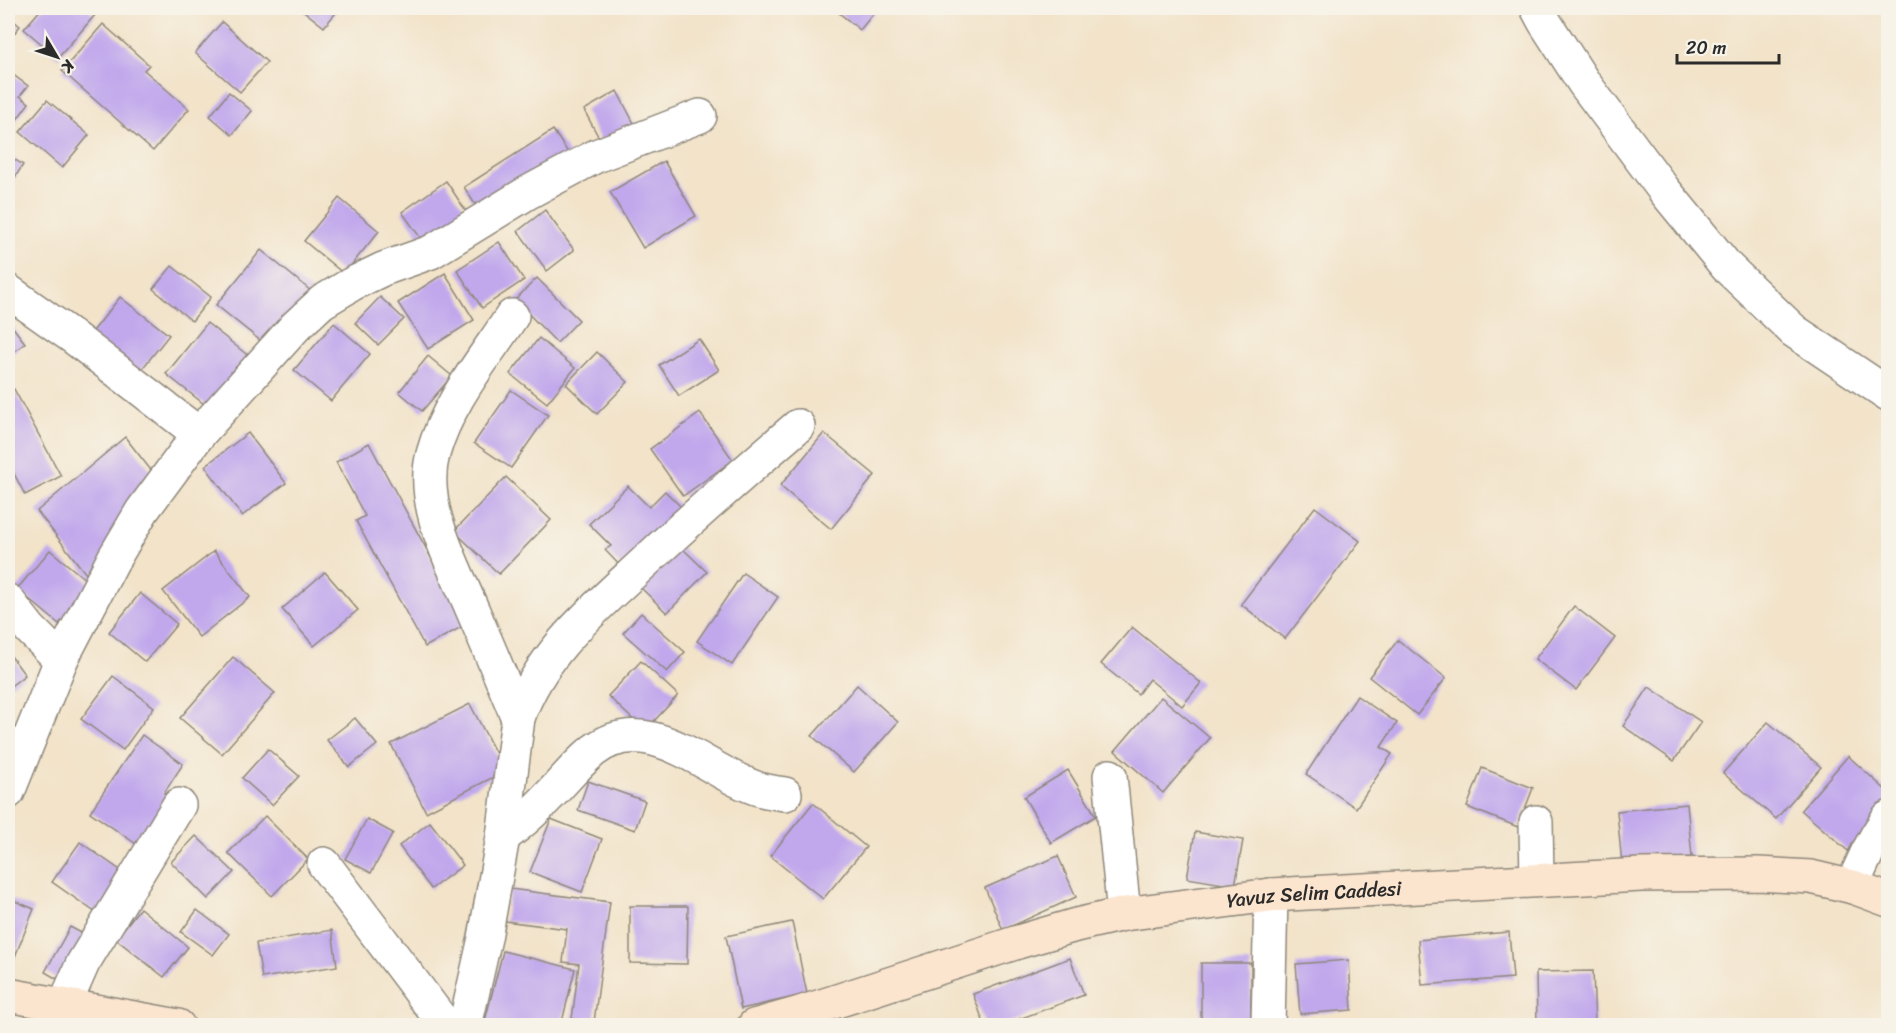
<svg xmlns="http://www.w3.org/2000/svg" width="1896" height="1033" viewBox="0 0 1896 1033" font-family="Sriracha,sans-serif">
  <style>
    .building { fill: #c1a8ec }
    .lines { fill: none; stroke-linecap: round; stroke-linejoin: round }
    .street-casing { stroke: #8e877a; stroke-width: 36 }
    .secondary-casing { stroke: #8e877a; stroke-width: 36 }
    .street { stroke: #fff; stroke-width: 33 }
    .secondary { stroke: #fbe5cf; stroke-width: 33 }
    .labels { text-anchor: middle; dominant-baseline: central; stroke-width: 4.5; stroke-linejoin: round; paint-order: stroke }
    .street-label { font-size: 20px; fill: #2b2b2b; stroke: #f7f3e8 }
  </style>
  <rect width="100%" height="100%" fill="#f7f3e8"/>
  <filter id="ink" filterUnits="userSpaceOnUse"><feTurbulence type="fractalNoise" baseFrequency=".0167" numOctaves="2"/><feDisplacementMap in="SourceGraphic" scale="12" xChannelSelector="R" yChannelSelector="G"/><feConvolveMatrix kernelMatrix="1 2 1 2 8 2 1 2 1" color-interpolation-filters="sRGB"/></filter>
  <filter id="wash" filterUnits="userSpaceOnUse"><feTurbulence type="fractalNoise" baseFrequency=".008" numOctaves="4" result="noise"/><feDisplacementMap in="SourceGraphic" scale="24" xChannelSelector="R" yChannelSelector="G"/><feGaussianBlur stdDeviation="1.35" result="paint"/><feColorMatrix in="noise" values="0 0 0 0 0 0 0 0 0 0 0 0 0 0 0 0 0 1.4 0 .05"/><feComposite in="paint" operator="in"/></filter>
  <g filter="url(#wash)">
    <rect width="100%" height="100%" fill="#f2e3c9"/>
    <g id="blocks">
      <g class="building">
        <polygon points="42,8 87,8 95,15 58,58 24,29"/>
        <polygon points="300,8 340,8 324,27"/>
        <polygon points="833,8 878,8 860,30"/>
        <polygon points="8,16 20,26 8,41"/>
        <polygon points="222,22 267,62 240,92 195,53"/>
        <polygon points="103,24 149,65 144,70 189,109 153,151 62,71"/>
        <polygon points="8,71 28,86 20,96 29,103 10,129 8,127"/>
        <polygon points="617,91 637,129 604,147 584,110"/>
        <polygon points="229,92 252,111 232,135 210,116"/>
        <polygon points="47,100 89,135 62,168 20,132"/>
        <polygon points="553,130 571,157 481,214 464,187"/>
        <polygon points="8,155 23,165 8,188"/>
        <polygon points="664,161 696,216 643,248 610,192"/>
        <polygon points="446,181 470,217 427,247 402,212"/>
        <polygon points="339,198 379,231 344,274 304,241"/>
        <polygon points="545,210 574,250 547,271 518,231"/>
        <polygon points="499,242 524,280 482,308 457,270"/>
        <polygon points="261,250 311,291 267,346 216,305"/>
        <polygon points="172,266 211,297 192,321 153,289"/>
        <polygon points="445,273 474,320 428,349 398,303"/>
        <polygon points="537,278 579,320 557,343 515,300"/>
        <polygon points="120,297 169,335 138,374 90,335"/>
        <polygon points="380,297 404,319 378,345 355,323"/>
        <polygon points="8,321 25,343 8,357"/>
        <polygon points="207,323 250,357 209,408 166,374"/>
        <polygon points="334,323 370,354 331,401 294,370"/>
        <polygon points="539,338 575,368 547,403 510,374"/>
        <polygon points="699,339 719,370 679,396 659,365"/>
        <polygon points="597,352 628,382 597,414 566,384"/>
        <polygon points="428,356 452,376 422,411 399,392"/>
        <polygon points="14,389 61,476 25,495 8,462 8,392"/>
        <polygon points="511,390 548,415 511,468 474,443"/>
        <polygon points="700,413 733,460 683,496 650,449"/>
        <polygon points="248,433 286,483 242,516 205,466"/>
        <polygon points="824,433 875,475 831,529 780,486"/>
        <polygon points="125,437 154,474 93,583 37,511"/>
        <polygon points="369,443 467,624 425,647 356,521 365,516 336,462"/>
        <polygon points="506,477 551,520 499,574 454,531"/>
        <polygon points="628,486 649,507 665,491 686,512 625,571 605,550 611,546 589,524"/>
        <polygon points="1315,507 1360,541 1285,639 1241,604"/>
        <polygon points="681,547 707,572 667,613 641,588"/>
        <polygon points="50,550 92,585 59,624 17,589"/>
        <polygon points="214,551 250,597 199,637 163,591"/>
        <polygon points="325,572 358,610 314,646 282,609"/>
        <polygon points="743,573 778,597 732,665 697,641"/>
        <polygon points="140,593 177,624 145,662 109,632"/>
        <polygon points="1574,606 1615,638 1576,690 1535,659"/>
        <polygon points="641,613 685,652 667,672 623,633"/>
        <polygon points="1132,627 1201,683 1182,706 1149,679 1138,694 1101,664"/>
        <polygon points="1398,640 1446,678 1417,715 1369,677"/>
        <polygon points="8,652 25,675 8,688"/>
        <polygon points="233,657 275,693 222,754 180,718"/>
        <polygon points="641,661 678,695 645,731 608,696"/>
        <polygon points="113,676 154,707 123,750 81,719"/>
        <polygon points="857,685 898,722 854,772 812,736"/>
        <polygon points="1649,687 1701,722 1674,761 1623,726"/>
        <polygon points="1357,696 1397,723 1381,747 1392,754 1356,808 1306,774"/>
        <polygon points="1161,697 1210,738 1163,793 1115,751"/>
        <polygon points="470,704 505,771 426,812 391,744"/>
        <polygon points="355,718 377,745 349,767 327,740"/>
        <polygon points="1768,722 1821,767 1776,819 1723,773"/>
        <polygon points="142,735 183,764 164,793 172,798 139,846 90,812"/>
        <polygon points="268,749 299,776 272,805 242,778"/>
        <polygon points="1848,756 1888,792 1888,805 1848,851 1801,810"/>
        <polygon points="1482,768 1533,788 1518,827 1467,807"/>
        <polygon points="1068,770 1096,816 1051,843 1024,797"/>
        <polygon points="588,781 645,801 635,830 578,810"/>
        <polygon points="813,803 866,847 823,899 770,856"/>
        <polygon points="1687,804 1692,857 1622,865 1617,811"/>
        <polygon points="265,816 308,859 272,896 228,853"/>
        <polygon points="367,819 393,833 371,873 345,859"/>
        <polygon points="551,819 602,839 582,892 530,872"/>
        <polygon points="430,822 463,865 431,889 399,846"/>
        <polygon points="1195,832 1243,840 1235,886 1187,878"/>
        <polygon points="196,836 234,872 208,899 171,862"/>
        <polygon points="80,842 130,877 102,917 52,882"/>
        <polygon points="1058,856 1076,897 1003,930 985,888"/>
        <polygon points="510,889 610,902 594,1022 572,1019 579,964 563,962 567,929 505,921"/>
        <polygon points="8,898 34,909 8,974"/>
        <polygon points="630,906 688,906 687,964 630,963"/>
        <polygon points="140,908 188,947 164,977 116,939"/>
        <polygon points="197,910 229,934 213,955 181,932"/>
        <polygon points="792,922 807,994 741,1009 726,936"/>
        <polygon points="70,927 89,937 64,983 45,972"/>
        <polygon points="332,930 337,966 262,978 256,943"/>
        <polygon points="1509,932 1513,978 1422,985 1418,940"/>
        <polygon points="503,951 575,969 561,1026 502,1026 485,1021"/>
        <polygon points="1070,958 1084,995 1000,1026 985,1026 973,994"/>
        <polygon points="1349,960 1352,1010 1300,1014 1296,964"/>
        <rect x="1201" y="963" width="50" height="63"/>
        <polygon points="1593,971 1595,1026 1537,1026 1536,972"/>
      </g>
    </g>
  </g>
  <g filter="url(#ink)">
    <use href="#blocks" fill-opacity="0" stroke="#8e877a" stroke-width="1.5"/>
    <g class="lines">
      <g class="street-casing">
        <g id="street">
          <polyline points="1537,8 1544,21 1584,83 1664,190 1727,267 1794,331 1888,394"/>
          <polyline points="8,291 73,337 199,434"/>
          <path d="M512,316C484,359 447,403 433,454C419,504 453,564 472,609C488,646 503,682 518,718"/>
          <polyline points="8,601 30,629 61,660"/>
          <polyline points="1110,776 1124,914"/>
          <polyline points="8,792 61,660 113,560 142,511 199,434 296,326 322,302 352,284 383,269 431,252 527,193 596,156 700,116"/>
          <polyline points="1536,822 1537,880"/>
          <path d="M503,837C519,825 534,812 548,797C563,782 576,765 593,751C649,707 709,775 762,790C770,792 778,793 785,794"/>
          <polyline points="324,864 446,1026"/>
          <path d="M1853,887C1861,862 1873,840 1888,818"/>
          <polyline points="64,1006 83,963 179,805"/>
          <path d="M465,1026L485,938L503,837L518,718C541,651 597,607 647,560C696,514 747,470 798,426"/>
          <polyline points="1268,1026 1271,895"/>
        </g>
      </g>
      <g class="secondary-casing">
        <g id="secondary">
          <polyline points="8,995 178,1026"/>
          <path id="s1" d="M754,1026L797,1014L1018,942L1076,925L1124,914L1271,895L1641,875L1758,874L1811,877L1853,887L1888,900"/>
        </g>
      </g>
      <use href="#street" class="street"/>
      <use href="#secondary" class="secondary"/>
    </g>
  </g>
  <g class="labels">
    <g class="street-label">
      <text stroke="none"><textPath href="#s1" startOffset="578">Yavuz Selim Caddesi</textPath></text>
    </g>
  </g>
  <rect width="1896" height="1033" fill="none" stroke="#f7f3e8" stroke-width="30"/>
  <g transform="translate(57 57) rotate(129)" stroke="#f7f3e8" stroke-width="4.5" paint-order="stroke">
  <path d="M0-4.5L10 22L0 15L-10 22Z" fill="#2b2b2b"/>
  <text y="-9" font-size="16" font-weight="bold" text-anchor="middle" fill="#2b2b2b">K</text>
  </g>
  <path d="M1677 54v9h102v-9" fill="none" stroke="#2b2b2b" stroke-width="3"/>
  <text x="1686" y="54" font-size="18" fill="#2b2b2b" stroke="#f7f3e8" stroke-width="4.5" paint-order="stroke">20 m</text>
</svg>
